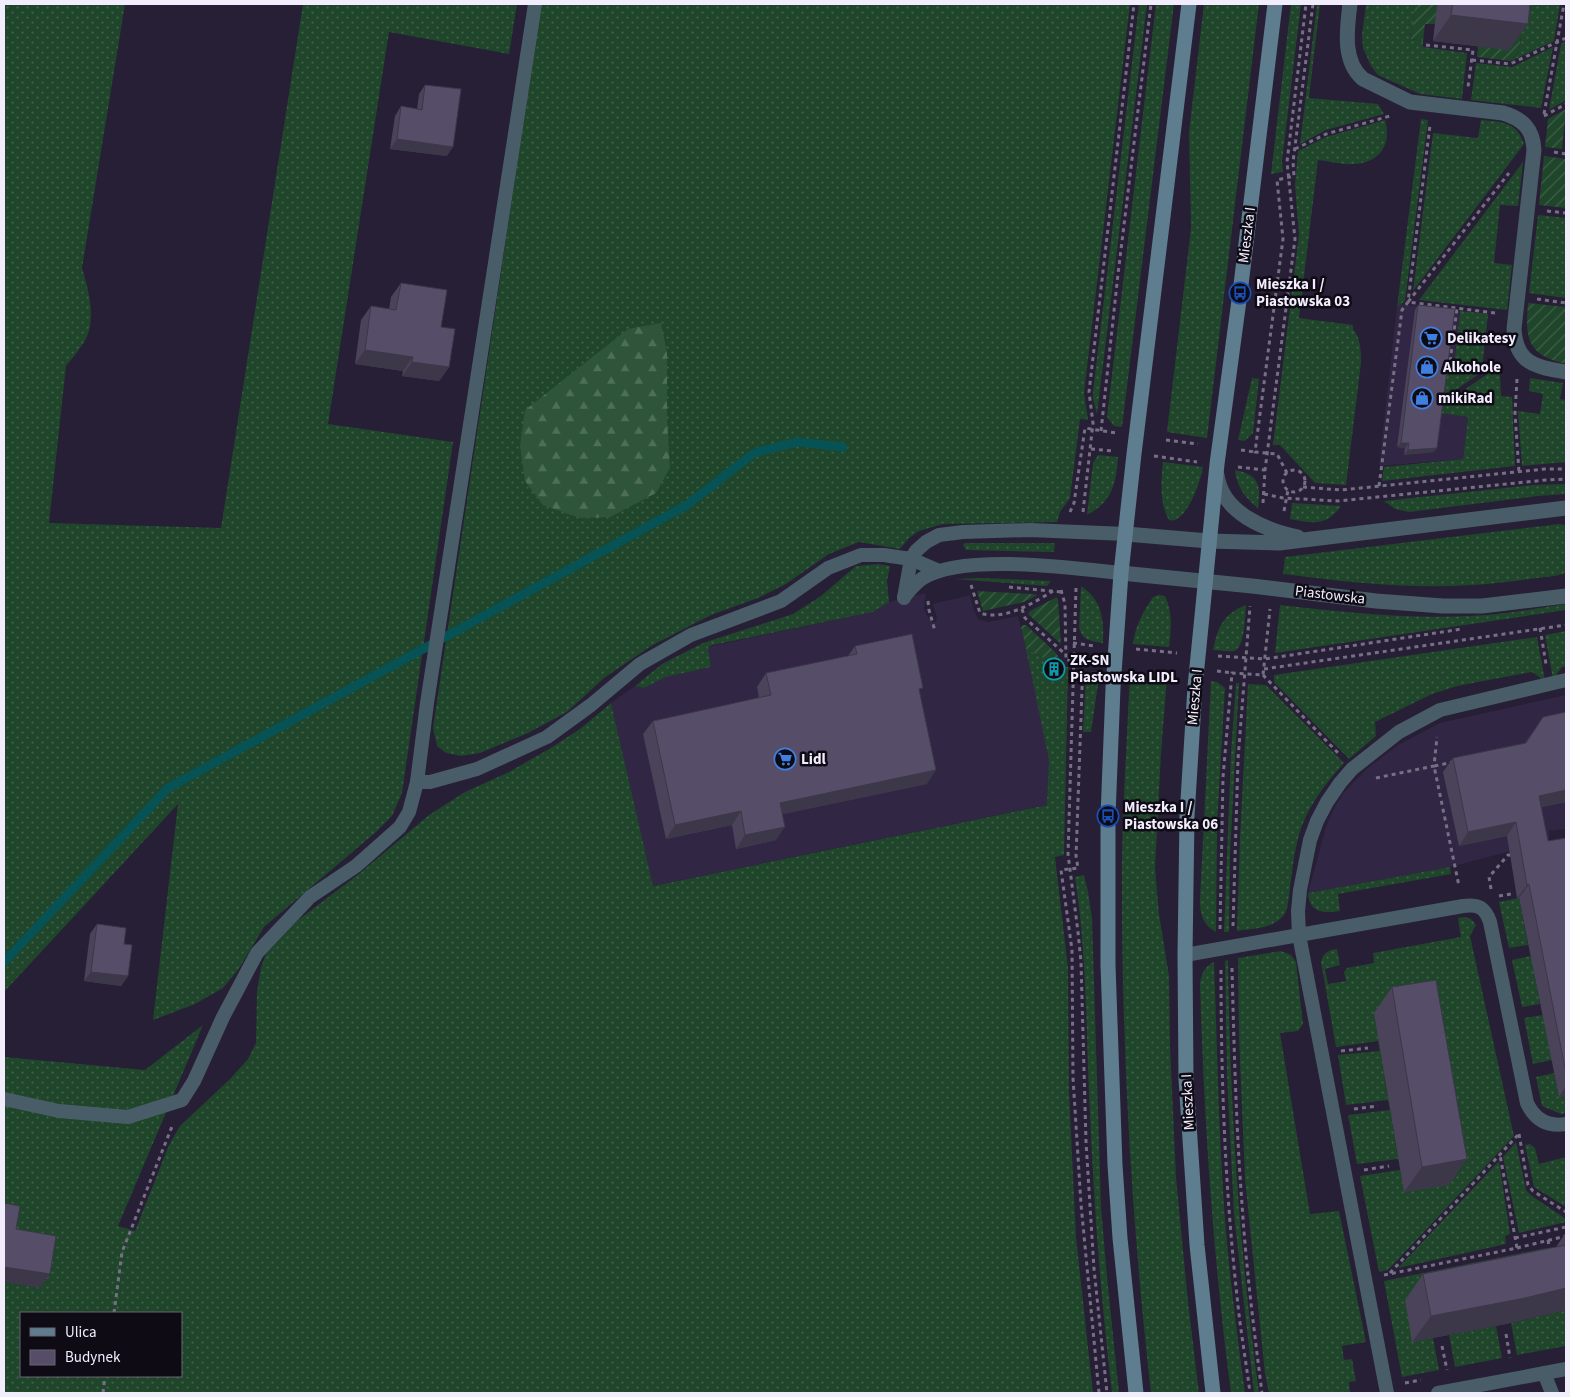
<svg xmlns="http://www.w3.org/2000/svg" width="1570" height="1397" viewBox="0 0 1570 1397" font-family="'Source Sans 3',sans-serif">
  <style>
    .built { fill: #312644 }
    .grass { fill: url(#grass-dots); fill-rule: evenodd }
    .forest { fill: url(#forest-firs) }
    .garden { fill: url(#garden-furrows) }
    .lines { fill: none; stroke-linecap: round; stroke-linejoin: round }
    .stream { stroke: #065254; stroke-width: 9 }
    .path { stroke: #777085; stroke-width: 3; stroke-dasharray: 4 4; stroke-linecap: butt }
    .lane { stroke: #495d68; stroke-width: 14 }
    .street { stroke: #495d68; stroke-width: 15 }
    .secondary { stroke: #5e7d8e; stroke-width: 15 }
    .wall { fill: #4a4359 }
    .shaded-wall { fill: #3c3749 }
    .building { fill: #564e68; stroke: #3c3749 }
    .labels { text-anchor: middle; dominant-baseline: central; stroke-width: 5; stroke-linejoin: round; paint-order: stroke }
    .street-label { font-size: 15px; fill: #f2edfd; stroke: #0e0b15 }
    .poi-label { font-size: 15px; font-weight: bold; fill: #f2edfd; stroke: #0e0b15; text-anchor: start }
  </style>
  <defs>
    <pattern id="grass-dots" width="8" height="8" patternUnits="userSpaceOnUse" patternTransform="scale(1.25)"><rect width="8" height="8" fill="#1f452a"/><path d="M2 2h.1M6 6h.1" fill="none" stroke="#40604a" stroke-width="1.8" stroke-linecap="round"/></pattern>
    <pattern id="forest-firs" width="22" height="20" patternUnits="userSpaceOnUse" patternTransform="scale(1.25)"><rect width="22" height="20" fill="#2e5539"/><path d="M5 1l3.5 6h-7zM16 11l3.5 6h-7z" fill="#4d6e57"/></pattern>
    <pattern id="garden-furrows" width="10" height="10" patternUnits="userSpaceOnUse" patternTransform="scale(1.25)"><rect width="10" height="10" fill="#1f452a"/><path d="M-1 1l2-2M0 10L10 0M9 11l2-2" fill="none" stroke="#40604a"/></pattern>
  </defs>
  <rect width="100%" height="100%" fill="#271f36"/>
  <g class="built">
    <polygon points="1401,304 1460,311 1453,372 1444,372 1439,413 1468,417 1463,459 1379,466 1397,307"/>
    <polygon points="926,593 924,608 928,618 932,622 935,622 937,619 933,604 970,595 974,610 978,619 988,622 1018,616 1026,649 1060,667 1068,667 1065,801 652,886 611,703 635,686 644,688 666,677 711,667 708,647 873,612 889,602"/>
    <polygon points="1566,695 1566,829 1549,831 1549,841 1450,867 1308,893 1326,827 1335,806 1344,792 1368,768 1398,745 1440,723"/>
  </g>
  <g class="grass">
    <path d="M4,4H125L82,268C88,288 95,313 88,334C83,346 74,356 66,366L49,523L221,528L303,4H517L509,54L389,32L328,424L453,442L402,793L392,816L376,832L264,927L238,970L223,988L195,1004L153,1020L178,804L4,992Z"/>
    <polygon points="541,4 1130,4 1084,393 1088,420 1080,419 1070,498 1060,512 1057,522 943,524 919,531 909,538 900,549 859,542 829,554 786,584 758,598 711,615 651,646 604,678 567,712 528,733 480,753 461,756 446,753 437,746 433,728"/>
    <polygon points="1139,4 1147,4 1097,414 1093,399 1093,392"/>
    <polygon points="1156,4 1174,4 1122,427 1114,426 1107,417"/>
    <polygon points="1204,4 1259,4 1207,438 1167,432 1191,228 1189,132"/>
    <polygon points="1291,4 1301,4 1282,161 1283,172 1271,174"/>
    <polygon points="1317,4 1320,4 1309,98 1378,104 1384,114 1326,130 1300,144"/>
    <polygon points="1366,4 1415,4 1411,39 1423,41 1423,47 1467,53 1462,99 1420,94 1378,75 1371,66 1363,48 1362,35"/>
    <polygon points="1525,4 1560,4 1554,41 1511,61 1519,51"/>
    <polygon points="1566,41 1566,100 1549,110 1561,44"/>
    <polygon points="1553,47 1541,108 1471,100 1476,63 1512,67"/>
    <polygon points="1421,119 1428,120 1405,301 1397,307"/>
    <path d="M1385,120C1392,144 1380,163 1354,164C1342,165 1330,161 1318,160L1299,318L1353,325V329C1361,339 1361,351 1361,363L1346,485L1315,483L1280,445H1273L1299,235L1295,185L1298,151L1326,137Z"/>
    <path d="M1481,120C1501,122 1517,121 1524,144L1413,291L1433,133L1478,138Z"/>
    <polygon points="1523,162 1518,206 1500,205 1494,263 1512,265 1507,310 1419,300"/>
    <polygon points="1538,215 1566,218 1566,298 1529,293"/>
    <polygon points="1460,311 1488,314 1482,369 1454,366"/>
    <polygon points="1444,372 1479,374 1441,400"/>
    <polygon points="1489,373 1500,374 1501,396 1512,397 1515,466 1382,481 1384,467 1463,459 1468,417 1439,413 1440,406"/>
    <polygon points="1252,378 1259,379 1253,433 1245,441 1238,440"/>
    <polygon points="1530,378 1563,383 1560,399 1566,400 1566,462 1522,466 1518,411 1540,414 1543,394 1529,391"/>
    <path d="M1098,455L1118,457C1116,483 1113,501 1087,515L1093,463Z"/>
    <path d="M1163,462L1203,467C1201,480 1186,525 1169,520C1159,503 1161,481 1163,462Z"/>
    <path d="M1235,470C1259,475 1261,484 1258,508C1244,497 1237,487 1235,470Z"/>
    <polygon points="1566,484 1566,494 1538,496 1409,512 1395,509 1384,501 1534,485"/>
    <path d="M1292,503L1341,506C1326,527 1313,523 1290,519Z"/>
    <path d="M1559,524L1566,525V573L1555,576C1527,579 1499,584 1471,585C1408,589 1345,582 1283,574L1285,557Z"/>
    <polygon points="965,543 1055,543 1054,552 966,550 963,545"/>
    <polygon points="878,564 890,566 887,581 889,602 873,612 713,645 708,647 711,667 666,677 644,688 635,686 662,664 703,643 793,614 821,596 856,566"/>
    <polygon points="982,578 1051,581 1047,586 954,579"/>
    <path d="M1081,586C1102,600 1104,619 1103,643C1091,641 1083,641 1079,628Z"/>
    <path d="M1159,595L1165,596C1173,612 1171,630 1169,647L1133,644C1135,626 1143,612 1153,597Z"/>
    <path d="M1566,604V610L1275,653L1280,605C1342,612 1404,619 1467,616C1500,615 1533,609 1566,604Z"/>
    <path d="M1246,605C1245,616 1245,648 1234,651C1228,652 1219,650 1213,650C1218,627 1223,614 1246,605Z"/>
    <polygon points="1566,631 1566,666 1562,667 1553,679 1545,635"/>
    <polygon points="1537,637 1545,681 1532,672 1457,686 1432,694 1375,722 1376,736 1349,759 1274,682 1274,675"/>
    <path d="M1026,649L1060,667H1068L1064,855L1055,857L1068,968L1069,1092L1076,1237L1093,1393H4V1057L145,1070L203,1025L118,1226L135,1231L169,1145L180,1126L231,1078L248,1059L256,1043L257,992L261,967L266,954L298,920L360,873L429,815L465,792L509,772L549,749L580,729L611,703L653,886L1047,805L1049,760ZM21,1313H181V1376H21Z"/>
    <polygon points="1093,671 1100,671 1091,732 1083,732 1086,676"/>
    <path d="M1130,674L1167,677L1161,753L1155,868L1159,914L1169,976L1170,1046L1176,1177L1188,1302L1199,1393H1151C1131,1218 1121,1040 1122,863C1123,800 1127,737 1130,674Z"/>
    <path d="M1211,681L1217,682L1225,688L1217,824L1216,932C1203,925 1200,915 1200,900Z"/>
    <polygon points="1236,683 1239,683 1230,855 1229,932 1224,932 1231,753"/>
    <path d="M1248,684L1266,685L1344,763C1324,785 1305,810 1298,839C1292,862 1291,886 1287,909C1279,929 1256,928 1237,931L1240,837Z"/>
    <path d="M1450,867L1451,874L1338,894L1340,911C1324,913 1310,914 1308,893Z"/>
    <path d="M1084,875L1088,892L1092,918L1101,1207L1107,1277L1119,1393H1112C1101,1300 1094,1208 1090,1114C1086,1035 1087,955 1075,877Z"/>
    <polygon points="1519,898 1528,945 1509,948 1499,902"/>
    <path d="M1465,917L1471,919L1476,925L1470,936L1514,1136L1388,1270L1379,1272L1360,1176L1400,1170L1404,1192L1378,1041L1336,1047L1321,962C1323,953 1328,950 1337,949L1340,965L1325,969L1328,984L1346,981L1344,972L1347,968L1374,963L1373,953L1461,937L1458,918Z"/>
    <polygon points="1281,951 1291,955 1296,962 1303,1024 1298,1031 1280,1033 1310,1214 1339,1211 1366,1342 1342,1346 1344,1360 1352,1359 1356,1381 1349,1382 1350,1393 1269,1393 1265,1374 1245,1179 1239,1037 1238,958"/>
    <polygon points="1531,956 1540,1004 1522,1007 1512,960"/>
    <path d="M1228,960C1230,1105 1239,1249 1259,1393H1254L1234,1214L1227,1075L1225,961Z"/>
    <path d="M1214,962C1217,1038 1218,1114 1223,1190C1227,1258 1236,1326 1245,1393H1231C1213,1257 1204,1121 1200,984C1201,974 1205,966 1214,962Z"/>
    <polygon points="1543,1015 1552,1060 1533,1064 1524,1018"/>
    <polygon points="1380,1051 1388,1100 1346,1105 1338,1055"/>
    <polygon points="1554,1073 1559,1096 1566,1095 1566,1113 1561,1114 1542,1106 1536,1077"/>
    <polygon points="1390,1110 1398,1159 1357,1164 1348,1115"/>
    <polygon points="1516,1142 1526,1190 1532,1196 1566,1219 1566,1222 1519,1233 1503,1157"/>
    <polygon points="1530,1144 1535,1148 1539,1164 1566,1157 1566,1207 1534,1187 1525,1145"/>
    <polygon points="1499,1161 1510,1234 1505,1236 1506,1244 1398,1268"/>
    <polygon points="1546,1248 1550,1270 1433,1338 1439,1370 1402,1377 1384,1281"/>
    <polygon points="1566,1310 1566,1346 1517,1355 1511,1323"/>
    <polygon points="1496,1326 1502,1358 1455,1367 1449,1335"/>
  </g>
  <polygon class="forest" points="661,323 667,353 667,418 670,468 656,493 610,517 580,518 543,505 525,481 520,446 525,410 628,329"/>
  <g class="garden">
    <polygon points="1415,4 1437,4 1435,24 1425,24 1423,41 1411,39"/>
    <polygon points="1525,4 1519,51 1511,61 1477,57 1478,47"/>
    <polygon points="1566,109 1562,149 1545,147 1548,119"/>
    <polygon points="1544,156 1566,159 1566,208 1539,205"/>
    <path d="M1528,303L1566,307V364C1527,355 1525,339 1528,303Z"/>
    <polygon points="977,591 1032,594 1038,595 1024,602 983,611"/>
    <polygon points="1057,597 1058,600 1061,644 1028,614 1030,611"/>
    <polygon points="1023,625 1026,625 1055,652 1058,656 1060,667 1026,649 1021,627"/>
  </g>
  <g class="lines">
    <polyline class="stream" points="4,962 168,788 687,505 754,453 797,442 843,447"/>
    <g class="path">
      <polyline points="1426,45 1473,50 1468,87"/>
      <polyline points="1472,60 1510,64 1566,38"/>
      <polyline points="1544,114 1564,4"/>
      <polyline points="1544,116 1566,104"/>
      <polyline points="1295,149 1326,134 1390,116"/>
      <polyline points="1554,152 1566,154"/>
      <polyline points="1547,211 1566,213"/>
      <polyline points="1537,299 1566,303"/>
      <polyline points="1495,313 1408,302 1509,173"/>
      <polyline points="1448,369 1481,372"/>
      <polyline points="1449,369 1457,308"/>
      <polyline points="1517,379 1515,413 1519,472"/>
      <polyline points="1101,431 1118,274 1151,4"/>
      <polyline points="1166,440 1198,444"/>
      <polyline points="1091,449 1113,451"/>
      <polyline points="1241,450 1255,452"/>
      <polyline points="1154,456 1197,462"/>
      <polyline points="1238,467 1265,470"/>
      <circle cx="1294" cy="481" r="11"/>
      <polyline points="1287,473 1277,454 1255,452 1283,239 1277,180 1294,176 1293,162 1313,4"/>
      <polyline points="1379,486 1402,310 1408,302 1430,125"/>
      <polyline points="1303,487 1341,490 1361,488 1545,469 1566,469"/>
      <polyline points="1264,494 1283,498 1338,501 1546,480 1566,479"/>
      <polyline points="1263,503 1265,470 1295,239 1287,162 1306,4"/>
      <polyline points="1284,511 1288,490"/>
      <polyline points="1070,512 1074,503 1085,428 1116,433"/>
      <polyline points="1083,512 1093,423 1089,392 1134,4"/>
      <path d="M971,585L980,613C1005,621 1033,603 1053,591"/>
      <polyline points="1009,587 1061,592"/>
      <polyline points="1076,588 1068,854 1078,932 1081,962 1086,1142 1094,1269 1107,1393"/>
      <polyline points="1061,590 1065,604 1066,660 1094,662"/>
      <polyline points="928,601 929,610 935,631"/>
      <polyline points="1022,609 1025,618 1065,654"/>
      <polyline points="1540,628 1546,664"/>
      <polyline points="1073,643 1095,646"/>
      <polyline points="1136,649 1177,653"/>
      <polyline points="1218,656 1265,659 1462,629"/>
      <polyline points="1083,662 1076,856 1078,868 1061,870 1072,950 1073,1078 1081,1204 1099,1393"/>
      <polyline points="1264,669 1566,625"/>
      <polyline points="1217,671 1232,673"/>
      <polyline points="1263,675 1339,754"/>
      <polyline points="1454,762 1434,766 1459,886"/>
      <polyline points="1376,778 1434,766 1437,737"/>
      <polyline points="1491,889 1489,877 1508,855 1511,855"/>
      <polyline points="1499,896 1511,894"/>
      <polyline points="1233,926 1238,759 1250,606"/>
      <polyline points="1220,929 1223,777 1232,673 1263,675 1270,609"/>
      <path d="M1232,968C1234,1046 1236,1125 1242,1204C1246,1267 1254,1330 1262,1393"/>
      <path d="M1221,970C1221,1079 1225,1188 1237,1296C1240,1328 1246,1361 1250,1393"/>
      <polyline points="1341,1051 1368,1048"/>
      <polyline points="1354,1109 1378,1106"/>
      <polyline points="1519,1134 1528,1185 1533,1191 1566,1212"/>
      <polyline points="1364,1170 1389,1166"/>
      <polyline points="1515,1238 1566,1227"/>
      <polyline points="1548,1240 1550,1252"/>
      <polyline points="1517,1248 1566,1236"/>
      <polyline points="1390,1273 1518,1135"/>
      <polyline points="1384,1275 1517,1248 1500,1155"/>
      <polyline points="114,1313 122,1252 173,1124"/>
      <polyline points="1506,1334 1510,1358"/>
      <polyline points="1442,1346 1447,1370"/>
      <polyline points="1405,1383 1421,1380"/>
      <polyline points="103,1393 105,1376"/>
    </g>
    <g class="lane">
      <path d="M904,597C910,590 915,583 923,578C964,553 1073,568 1121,573"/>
      <polyline points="904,598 911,559 916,551 926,542 939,535 963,532 1030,530 1126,534"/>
      <polyline points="417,782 430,782 477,769 547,737 591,705 640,664 691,635 781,601 828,568 861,555 884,555 911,559 939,571"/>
      <path d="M1185,955L1463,906C1478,904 1485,907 1490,922L1527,1103C1535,1120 1548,1127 1566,1124"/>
      <polyline points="4,1099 59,1111 128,1117 182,1100 194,1081 223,1017 257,953 310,897 356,866 400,827 409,812 417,782 427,703 535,4"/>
      <polyline points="1544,1373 1552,1393"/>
      <polyline points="1387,1393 1299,935 1298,911 1300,890 1310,840 1317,821 1327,802 1340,783 1352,769 1399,732 1440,710 1566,680"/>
      <polyline points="1438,1393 1566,1369"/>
    </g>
    <g class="street">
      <path d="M1350,4C1347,29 1342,61 1363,79L1410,102L1503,113C1523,119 1533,129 1534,150L1514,329C1516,364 1536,367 1566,372"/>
      <path d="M1217,475C1222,513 1265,530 1298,537"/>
      <polyline points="1126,534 1209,541 1279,543 1566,508"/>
      <polyline points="1121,573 1252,586 1376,601 1443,606 1482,606 1566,596"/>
    </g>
    <g class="secondary">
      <polyline points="1136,1393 1120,1238 1115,1165 1108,965 1108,816 1113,688 1121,573 1134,454 1189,4"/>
      <polyline points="1213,1393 1197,1245 1186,1079 1185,955 1187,816 1195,687 1217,464 1240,293 1275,4"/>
    </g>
  </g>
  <g class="wall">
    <polygon points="1437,4 1530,4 1509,50 1433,41"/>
    <polygon points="425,85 447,156 390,149 395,116 401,106 417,109 419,94"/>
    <polygon points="401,283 441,327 449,367 439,381 402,376 403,371 355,364 361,320 371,306 389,309 391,297"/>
    <polygon points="1418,305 1434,452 1404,455 1405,448 1397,447 1415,310"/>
    <polygon points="855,646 920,692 927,784 782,814 776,840 736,849 732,825 666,839 643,734 653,721 759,698 757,687 766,673 848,656"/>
    <polygon points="1566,712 1566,802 1541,807 1548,841 1566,840 1566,1095 1559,1097 1519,898 1517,898 1507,836 1459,846 1443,772 1453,758 1525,743 1543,717"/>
    <polygon points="97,924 124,944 128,976 121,986 84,981 90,934"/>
    <polygon points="1392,987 1449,1185 1404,1192 1374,1013"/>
    <polygon points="1566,1232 1566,1310 1506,1324 1412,1342 1405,1300 1423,1274 1556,1247"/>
  </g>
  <g class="shaded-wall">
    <polygon points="1451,15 1528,24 1509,50 1433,41"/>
    <polygon points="397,139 453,147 447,156 390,149"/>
    <polygon points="365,350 413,357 403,371 355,364"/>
    <polygon points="412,362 449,367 439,381 402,376"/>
    <polygon points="1401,443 1409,443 1405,448 1397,447"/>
    <polygon points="1437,448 1434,452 1404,455 1408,450"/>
    <polygon points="936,770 927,784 770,817 780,803"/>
    <polygon points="1566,790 1566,802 1529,810 1539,796"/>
    <polygon points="741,811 732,825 666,839 675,825"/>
    <polygon points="1516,822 1507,836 1459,846 1468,832"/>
    <polygon points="785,827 776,840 736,849 745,835"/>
    <polygon points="1529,884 1519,898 1517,898 1527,885"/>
    <polygon points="91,972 128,976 121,986 84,981"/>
    <polygon points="1566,1086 1566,1095 1559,1097"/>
    <polygon points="1467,1159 1449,1185 1404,1192 1422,1167"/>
    <polygon points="4,1267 50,1274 40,1288 4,1282"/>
    <polygon points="1566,1288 1566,1310 1506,1324 1412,1342 1431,1316"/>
  </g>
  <g class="building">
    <polygon points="1453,4 1530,4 1528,24 1451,15"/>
    <polygon points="425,85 461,89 453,147 397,139 401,106 422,110"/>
    <polygon points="401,283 447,290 441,327 455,329 449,367 412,362 413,357 365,350 371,306 396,310"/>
    <polygon points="1418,305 1455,309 1437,448 1408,450 1409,443 1401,443"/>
    <polygon points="912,634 923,688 919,689 936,770 780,803 785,827 745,835 741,811 675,825 653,721 771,695 766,673 857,654 855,646"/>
    <polygon points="1566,712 1566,790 1539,796 1548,841 1566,838 1566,1073 1529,884 1527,885 1516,822 1468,832 1453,758 1526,743 1543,717"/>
    <polygon points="97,924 126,928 124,944 132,945 128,976 91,972"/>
    <polygon points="1436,980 1467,1159 1422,1167 1392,987"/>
    <polygon points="4,1203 20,1206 16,1229 56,1236 50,1274 4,1267"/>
    <polygon points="1566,1245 1566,1288 1525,1298 1431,1316 1423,1274"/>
  </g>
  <defs>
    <g id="bus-ring" transform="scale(1.125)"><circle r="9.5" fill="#0e0b15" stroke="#1a4fb4" stroke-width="1.5"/><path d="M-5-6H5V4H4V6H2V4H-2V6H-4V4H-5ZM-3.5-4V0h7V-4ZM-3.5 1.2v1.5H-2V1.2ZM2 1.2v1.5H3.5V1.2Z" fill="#1a4fb4"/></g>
    <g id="supermarket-ring" transform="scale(1.125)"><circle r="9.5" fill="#0e0b15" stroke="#3f7fe0" stroke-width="1.5"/><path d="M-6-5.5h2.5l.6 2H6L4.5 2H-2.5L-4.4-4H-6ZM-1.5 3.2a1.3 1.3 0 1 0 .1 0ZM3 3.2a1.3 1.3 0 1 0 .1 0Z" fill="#3f7fe0"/></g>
    <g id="shop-ring" transform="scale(1.125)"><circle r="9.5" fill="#0e0b15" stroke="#3f7fe0" stroke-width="1.5"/><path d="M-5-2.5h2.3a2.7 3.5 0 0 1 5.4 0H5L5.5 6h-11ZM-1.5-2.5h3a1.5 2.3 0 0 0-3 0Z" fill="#3f7fe0"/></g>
    <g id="building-ring" transform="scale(1.125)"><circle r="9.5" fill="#0e0b15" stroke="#0f9aa8" stroke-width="1.5"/><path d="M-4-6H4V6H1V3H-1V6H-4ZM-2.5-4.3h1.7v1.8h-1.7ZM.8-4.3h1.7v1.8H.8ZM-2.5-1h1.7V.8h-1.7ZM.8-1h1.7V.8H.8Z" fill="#0f9aa8"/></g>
  </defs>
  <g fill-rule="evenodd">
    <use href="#bus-ring" x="1240" y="293"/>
    <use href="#supermarket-ring" x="1431" y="338"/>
    <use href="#shop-ring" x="1427" y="367"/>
    <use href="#shop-ring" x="1422" y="398"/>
    <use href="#building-ring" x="1054" y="669"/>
    <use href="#supermarket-ring" x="785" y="759"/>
    <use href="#bus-ring" x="1108" y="816"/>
  </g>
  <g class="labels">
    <g class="street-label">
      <text transform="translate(1247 235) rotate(-83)">Mieszka I</text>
      <text transform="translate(1330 595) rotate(7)">Piastowska</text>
      <text transform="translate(1195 697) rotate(-85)">Mieszka I</text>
      <text transform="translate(1188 1102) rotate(-93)">Mieszka I</text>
    </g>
    <g class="poi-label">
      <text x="1256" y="284">Mieszka I /<tspan x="1256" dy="17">Piastowska 03</tspan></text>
      <text x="1447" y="338">Delikatesy</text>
      <text x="1443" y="367">Alkohole</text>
      <text x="1438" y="398">mikiRad</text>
      <text x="1070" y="660">ZK-SN<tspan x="1070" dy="17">Piastowska LIDL</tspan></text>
      <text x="801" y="759">Lidl</text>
      <text x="1124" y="807">Mieszka I /<tspan x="1124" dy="17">Piastowska 06</tspan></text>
    </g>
  </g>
  <rect width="1570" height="1397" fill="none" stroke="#f2edfd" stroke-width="10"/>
  <rect x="20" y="1312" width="162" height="65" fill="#0e0b15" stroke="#696572"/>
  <rect x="30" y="1328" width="25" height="8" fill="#5e7d8e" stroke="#696572"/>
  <text x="65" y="1337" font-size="15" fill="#f2edfd">Ulica</text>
  <rect x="30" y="1350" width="25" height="15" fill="#564e68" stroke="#696572"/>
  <text x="65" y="1362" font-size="15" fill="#f2edfd">Budynek</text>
</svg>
